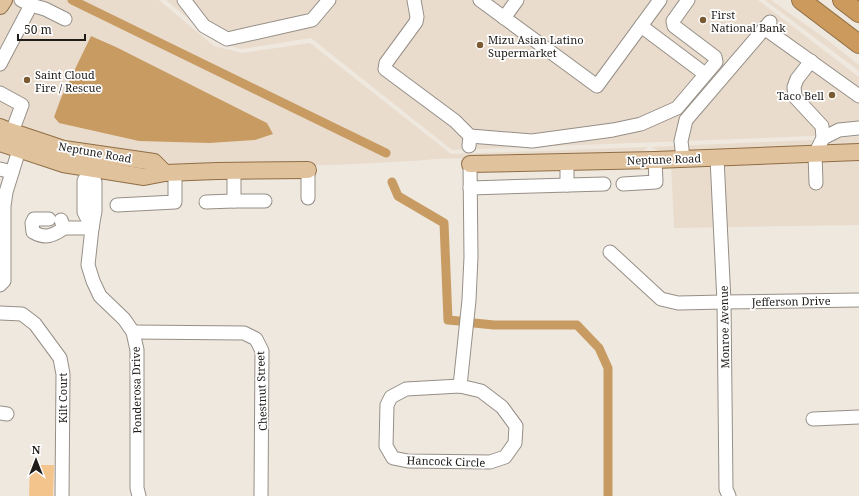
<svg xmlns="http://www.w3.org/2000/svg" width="859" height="496" viewBox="0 0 859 496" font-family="'Noto Serif',serif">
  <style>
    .built { fill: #e9dccd; fill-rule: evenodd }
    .green { fill: #f3c58d }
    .forest { fill: #c89b62 }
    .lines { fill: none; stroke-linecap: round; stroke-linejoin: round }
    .canal { stroke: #c89b62; stroke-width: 9 }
    .minor-casing { stroke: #968f87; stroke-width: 15 }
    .major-casing { stroke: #8f6e45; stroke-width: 18 }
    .highway-casing { stroke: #8f6e45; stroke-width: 20 }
    .minor { stroke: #fff; stroke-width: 13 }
    .major { stroke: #e0c29d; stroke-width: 16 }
    .highway { stroke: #cb9a5c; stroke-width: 18 }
    .poi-dot { fill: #7a5a30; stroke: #fff; stroke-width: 1.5 }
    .labels { text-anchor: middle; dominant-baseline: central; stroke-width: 3.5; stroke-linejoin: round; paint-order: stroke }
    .poi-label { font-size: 11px; fill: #1f1c19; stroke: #fff; text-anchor: start }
    .street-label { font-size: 11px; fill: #1f1c19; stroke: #fff }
  </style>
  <rect width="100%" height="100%" fill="#efe8df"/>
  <g class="built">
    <path d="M10,0H159L214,46L242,53L310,43L451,154L648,147L641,154L435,159L414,161L333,165L217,166L169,168L65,144L0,121V14ZM91,36L116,47L267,123H59L54,117L61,98Z"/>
    <polygon points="166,0 758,0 859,77 859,131 813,136 452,150 311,38 241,49 216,42"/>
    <polygon points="765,0 771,0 830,42 859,65 859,71"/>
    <polygon points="859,136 859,147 664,154 651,147 813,140"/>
    <polygon points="859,157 859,225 674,228 671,164"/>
  </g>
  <polygon class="green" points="30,465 54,465 53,496 29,496"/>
  <polygon class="forest" points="91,36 116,47 267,123 273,134 255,140 209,143 139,141 59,123 54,117 61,98"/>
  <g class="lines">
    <g class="canal">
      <polyline points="72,0 386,153"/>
      <polyline points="392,182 398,196 444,223 448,320 459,321"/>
      <polyline points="474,323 494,325 577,325 599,348 608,368 608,496"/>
    </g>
    <g class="minor-casing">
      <g id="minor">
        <polyline points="184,0 204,26 227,39 312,20 329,0"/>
        <polyline points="414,0 417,17 416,22 386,63 385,69 455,121 470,136 469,146"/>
        <polyline points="480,0 597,86 660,0"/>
        <polyline points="31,5 45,9 65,19"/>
        <polyline points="504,18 517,0"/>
        <polyline points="641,26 705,74"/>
        <polyline points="764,28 859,96"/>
        <polyline points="811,61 797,79 794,87 795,97 822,126 823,138 815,154 816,183"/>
        <polyline points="0,64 31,5 21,0"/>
        <polyline points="0,93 22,105 12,132"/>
        <polyline points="470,136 532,141 613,130 641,124 677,108 716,62 715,57 674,26 673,21 688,0"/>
        <polyline points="823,138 839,130 859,128"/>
        <polyline points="683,158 681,141 686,120 770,22"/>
        <polyline points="717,158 724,302 726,489 729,496"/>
        <polyline points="567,161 567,185"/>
        <polyline points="90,163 90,169 84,181 84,212 92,228"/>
        <polyline points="0,169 12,172"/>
        <polyline points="90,169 95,182 95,211 92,228 88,265 93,281 100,296 124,319 133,332 137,350 137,488 139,496"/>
        <polyline points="308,170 308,198"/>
        <polyline points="234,171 234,201 265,201"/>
        <polyline points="623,184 656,182 655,160"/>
        <polyline points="470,188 604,184"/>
        <polyline points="206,202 234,201"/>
        <polyline points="117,205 175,202 175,173"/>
        <path d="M49,219H34L32,223L33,232C45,239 53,236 64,228"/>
        <polyline points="61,220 64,228 92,228"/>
        <polyline points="610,252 661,299 678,303 724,302 859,300"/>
        <polyline points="0,285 4,281 4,206 6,192 19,150"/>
        <polyline points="0,313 22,314 35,324 60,358 63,374 62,496"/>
        <polyline points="133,332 244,333 256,339 262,351 261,496"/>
        <polygon points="460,386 481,391 502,407 516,426 515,443 505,457 490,462 408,461 393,458 386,446 387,405 391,397 406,389"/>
        <polyline points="460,386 469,300 471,257 470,164"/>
        <polyline points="0,413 7,414"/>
        <polyline points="813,419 859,417"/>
      </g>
    </g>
    <g class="major-casing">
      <g id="major">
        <polyline points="0,6 4,0"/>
        <polyline points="0,127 7,130 64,149 154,162 165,173"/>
        <polyline points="0,143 63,164 144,177 165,173 217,171 308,170"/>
        <polyline points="470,164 655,160 859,152"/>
      </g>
    </g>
    <g class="highway-casing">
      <g id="highway">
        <polyline points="801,0 859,44"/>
        <polyline points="842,0 859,13"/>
      </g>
    </g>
    <use href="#minor" class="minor"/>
    <use href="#major" class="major"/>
    <use href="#highway" class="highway"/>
  </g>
  <g class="poi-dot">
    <circle cx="703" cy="20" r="4"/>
    <circle cx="480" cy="45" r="4"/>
    <circle cx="27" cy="80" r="4"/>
    <circle cx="832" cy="95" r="4"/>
  </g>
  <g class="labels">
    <g class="poi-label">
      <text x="711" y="14">First<tspan x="711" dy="13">National Bank</tspan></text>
      <text x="488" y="39">Mizu Asian Latino<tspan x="488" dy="13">Supermarket</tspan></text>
      <text x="35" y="74">Saint Cloud<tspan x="35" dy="13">Fire / Rescue</tspan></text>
      <text x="824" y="95" text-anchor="end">Taco Bell</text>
    </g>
    <g class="street-label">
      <text transform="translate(95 152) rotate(10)">Neptune Road</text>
      <text transform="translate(664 159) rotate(-2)">Neptune Road</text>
      <text transform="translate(791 301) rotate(-1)">Jefferson Drive</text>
      <text transform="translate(724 327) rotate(-91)">Monroe Avenue</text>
      <text transform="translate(136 390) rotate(-91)">Ponderosa Drive</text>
      <text transform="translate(261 391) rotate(-92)">Chestnut Street</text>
      <text transform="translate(62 398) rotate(-90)">Kilt Court</text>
      <text transform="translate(446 461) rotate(2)">Hancock Circle</text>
    </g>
  </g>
  <g transform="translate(36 460)" stroke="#ffffff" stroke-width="3" paint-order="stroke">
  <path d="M0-3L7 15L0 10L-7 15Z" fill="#1f1c19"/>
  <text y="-6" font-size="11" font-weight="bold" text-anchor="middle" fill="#1f1c19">N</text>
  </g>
  <path d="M18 34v6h67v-6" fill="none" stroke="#1f1c19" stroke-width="2"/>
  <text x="24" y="34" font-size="12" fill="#1f1c19" stroke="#ffffff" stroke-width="3" paint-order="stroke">50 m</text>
</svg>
